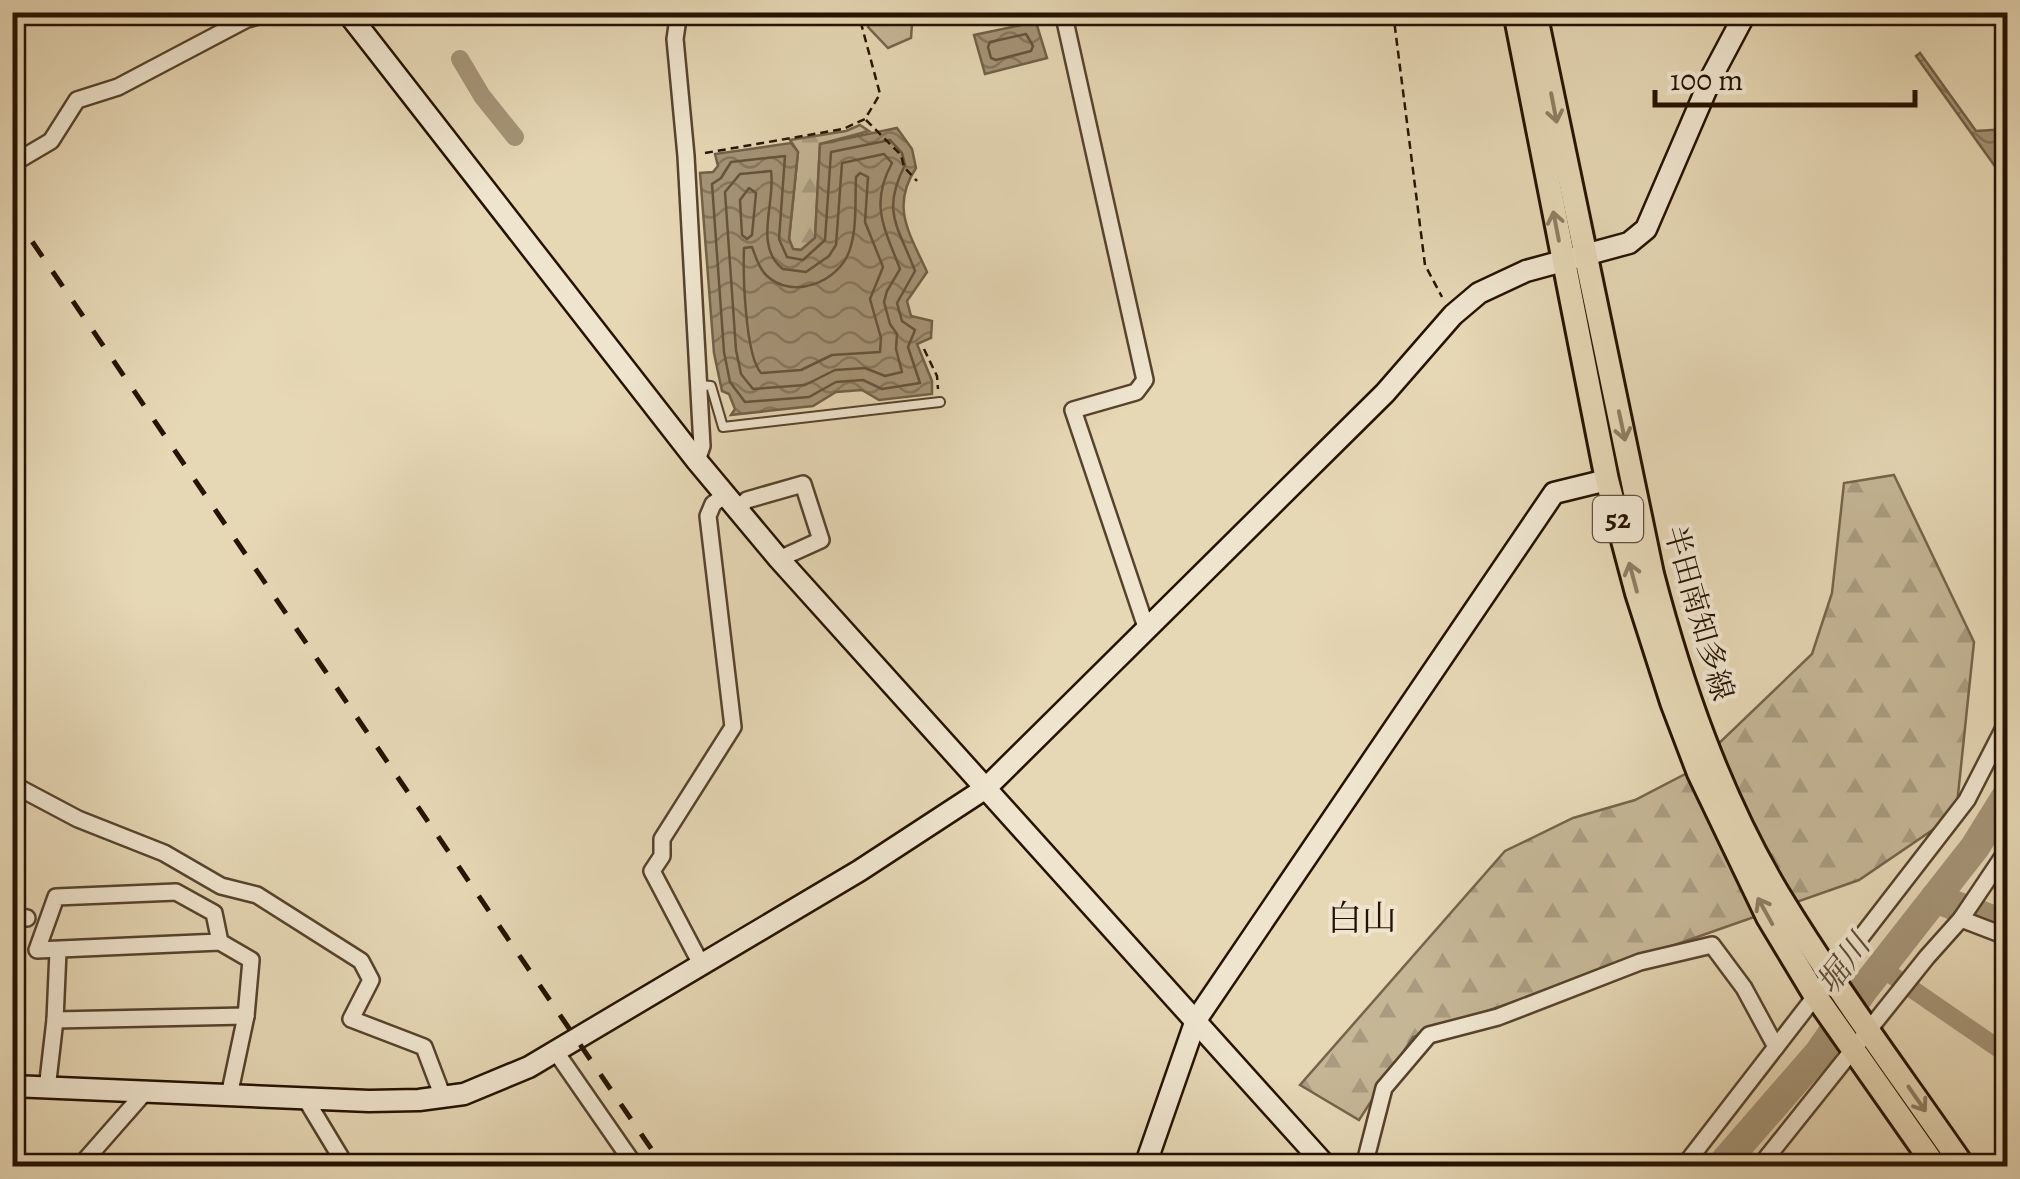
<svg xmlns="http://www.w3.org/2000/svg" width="2020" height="1179" viewBox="0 0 2020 1179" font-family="Alegreya,'Noto Serif JP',serif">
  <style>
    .forest { fill: url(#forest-firs); stroke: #76644b; stroke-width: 2.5 }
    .water { fill: url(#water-waves); stroke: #726047; stroke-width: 2.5 }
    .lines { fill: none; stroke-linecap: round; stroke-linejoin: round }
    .shore { stroke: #66533c; stroke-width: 2.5 }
    .canal { stroke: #a59477; stroke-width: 18 }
    .river { stroke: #a59477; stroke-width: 30 }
    .lane-casing { stroke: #56432d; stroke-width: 12 }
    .street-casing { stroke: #56432d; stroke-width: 20 }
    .secondary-casing { stroke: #261200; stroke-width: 25 }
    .primary-casing { stroke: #261200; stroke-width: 28 }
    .path { stroke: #261200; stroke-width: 2.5; stroke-dasharray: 8 5; stroke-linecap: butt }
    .lane { stroke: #efe5cf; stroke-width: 8 }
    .street { stroke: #efe5cf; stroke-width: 15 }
    .secondary { stroke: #efe5cf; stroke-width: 20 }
    .primary { stroke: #e6d7b5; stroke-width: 22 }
    .rail { stroke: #261200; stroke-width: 5; stroke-dasharray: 18 18; stroke-linecap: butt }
    .oneway { stroke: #907e64 }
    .labels { text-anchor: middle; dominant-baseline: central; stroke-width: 8; stroke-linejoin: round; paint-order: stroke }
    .shield { fill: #efe5cf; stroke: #62513e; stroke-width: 2.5 }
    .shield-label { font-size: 28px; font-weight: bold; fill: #261200 }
    .street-label { font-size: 30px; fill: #261200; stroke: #efe5cf }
    .water-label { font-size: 32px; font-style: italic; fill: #5f4c36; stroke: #efe5cf }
    .quarter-label { font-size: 35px; fill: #261200; stroke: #efe5cf }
  </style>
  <defs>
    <pattern id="forest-firs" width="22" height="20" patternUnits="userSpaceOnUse" patternTransform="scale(2.5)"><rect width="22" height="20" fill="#c5b696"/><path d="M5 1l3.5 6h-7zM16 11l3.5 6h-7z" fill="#a99b80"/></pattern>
    <pattern id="water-waves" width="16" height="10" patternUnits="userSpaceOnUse" patternTransform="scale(2.5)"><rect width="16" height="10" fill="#a59477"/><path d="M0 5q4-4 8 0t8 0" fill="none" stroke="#86775f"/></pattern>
  </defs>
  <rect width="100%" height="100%" fill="#e6d7b5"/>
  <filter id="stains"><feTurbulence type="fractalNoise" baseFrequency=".002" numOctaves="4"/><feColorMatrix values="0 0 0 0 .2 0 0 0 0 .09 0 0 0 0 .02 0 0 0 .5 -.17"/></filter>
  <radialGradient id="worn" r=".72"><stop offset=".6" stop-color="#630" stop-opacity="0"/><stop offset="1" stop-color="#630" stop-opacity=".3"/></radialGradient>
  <g class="forest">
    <polygon points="869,13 881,13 889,19 912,24 911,38 888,48 868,27"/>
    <polygon points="860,125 869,131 820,144 815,238 801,250 793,249 789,239 798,152 790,140 846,131"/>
    <polygon points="1894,475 1974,642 1956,814 1859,880 1413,1037 1359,1120 1300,1085 1505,851 1573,818 1635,800 1689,772 1812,654 1832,593 1844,483"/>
  </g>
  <g class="water">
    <polygon points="1036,22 1047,58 985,74 974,35"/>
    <polygon points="1920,53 1976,131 2007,129 2007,183 1916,56"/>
    <path d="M897,128L912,149L916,168C890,207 910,234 927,272L907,301L911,316L932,321L931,338L917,344L932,381V394L879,400L862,390L836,392L813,406L731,415L735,409L729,394L722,391L714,353L700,173L713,172L718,166L715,154L791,143L798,152L789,239L793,249L801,250L815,238L820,144Z"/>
  </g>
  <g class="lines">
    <g class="shore">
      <polygon points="1026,34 1033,46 1031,51 996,60 991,58 988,47 990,42"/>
      <path d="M890,140L902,153L905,165C881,212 898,226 915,271L897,303L902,321L915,330L908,347L920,383L882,389L863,380L836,382L809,397L745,402L730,382L724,352L712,184L721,178L731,162L785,156L779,239L787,257L803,260L825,240L831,152Z"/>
      <path d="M884,154L892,163C869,205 885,229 900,269L887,291L884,302L890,324L897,334L896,349L902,372L885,376L865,368L835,370L805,385L753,389L741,374L736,350L725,192L740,174L771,171C776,202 753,246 783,269L806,272L829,256L836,245L842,163Z"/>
      <path d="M860,173L868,177L865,222L883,267L870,299L881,338L880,352L832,355L801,370L761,373C745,355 743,274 744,248L752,247C756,257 758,267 766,275C792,301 840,282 850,249C857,228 855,200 856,177Z"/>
      <polygon points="749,188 756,193 752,235 747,239 742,235 740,200"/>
    </g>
    <g class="canal">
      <polyline points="460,59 482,96 515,137"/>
      <polyline points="1880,967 2008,1055"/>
    </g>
    <g class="river">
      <polyline points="1935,898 2008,926"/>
      <polyline points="1721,1166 1819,1053 1863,990 1975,847 2008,794"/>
    </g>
    <g class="lane-casing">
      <polyline id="lane" points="699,385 711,386 723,427 940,402"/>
    </g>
    <g class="street-casing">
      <g id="street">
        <polyline points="679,12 675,39 686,156 702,446 697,461"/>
        <polyline points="896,12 911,16 927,12"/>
        <polyline points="1063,12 1145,380 1136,392 1073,410 1146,627"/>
        <polyline points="12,164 51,141 77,100 118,87 247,19 273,12"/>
        <polyline points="2008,243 2005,250 2008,257"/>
        <polyline points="737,509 747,500 803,484 821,540 779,559"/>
        <polyline points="12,784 78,819 164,853 221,886 257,895 361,961 371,980 351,1019 424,1047 443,1097"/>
        <polyline points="12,916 27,918"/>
        <polyline points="1961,919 2008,937"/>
        <polyline points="220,942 37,950 56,897 176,892 214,913 220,942 251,960 246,1016 229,1096"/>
        <polyline points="701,964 652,871 662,856 662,839 733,727 708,516 713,504 725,495"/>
        <polyline points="55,1020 246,1016"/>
        <polyline points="556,1052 635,1166"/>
        <polyline points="47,1089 55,1020 58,951"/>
        <polyline points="305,1098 346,1166"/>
        <polyline points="80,1166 145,1092"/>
        <polyline points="1364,1166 1384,1088 1429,1035 1498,1017 1640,962 1712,945 1744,988 1776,1047"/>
        <polyline points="1684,1166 1967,800 2008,720"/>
        <polyline points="1760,1166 1927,957 1961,919 2008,849"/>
      </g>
    </g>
    <g class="secondary-casing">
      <g id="secondary">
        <polyline points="347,12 697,461 779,559 1326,1166"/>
        <polyline points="12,1086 369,1101 419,1100 464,1094 529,1067 859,871 986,788 1385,393 1453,315 1479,293 1526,271 1629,243 1646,229 1712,76 1746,12"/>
        <polyline points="1145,1166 1196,1020 1554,493 1607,480"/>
      </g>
    </g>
    <g class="primary-casing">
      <g id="primary">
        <polyline points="1515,12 1607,480 1637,593 1672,702 1699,773 1768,917 1815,995 1935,1166"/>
        <path d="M1535,12L1652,574C1681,685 1719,795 1778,894C1835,988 1901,1076 1963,1166"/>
      </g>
    </g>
    <g class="path">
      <polyline points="1393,12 1425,265 1442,297"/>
      <polyline points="866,120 901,155 904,167 917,181"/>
      <polyline points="705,153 843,129 865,119 880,94 858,12"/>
      <polyline points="924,349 937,376 938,389"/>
    </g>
    <use href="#lane" class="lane"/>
    <use href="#street" class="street"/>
    <use href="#secondary" class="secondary"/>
    <use href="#primary" class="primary"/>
    <polyline class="rail" points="12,212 663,1166"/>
  </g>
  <defs><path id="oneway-shaft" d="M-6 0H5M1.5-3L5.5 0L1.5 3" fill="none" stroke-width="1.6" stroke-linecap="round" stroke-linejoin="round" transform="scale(2.5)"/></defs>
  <g class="oneway">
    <use href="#oneway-shaft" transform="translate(1554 108) rotate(79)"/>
    <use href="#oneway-shaft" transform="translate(1556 226) rotate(-101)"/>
    <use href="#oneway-shaft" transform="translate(1622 426) rotate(78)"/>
    <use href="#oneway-shaft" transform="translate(1633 577) rotate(-105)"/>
    <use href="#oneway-shaft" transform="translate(1765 911) rotate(-119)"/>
    <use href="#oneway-shaft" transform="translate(1917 1099) rotate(55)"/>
  </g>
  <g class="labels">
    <rect class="shield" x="1593" y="496" width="50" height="46" rx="8"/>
    <g class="shield-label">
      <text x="1618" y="519">52</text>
    </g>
    <g class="street-label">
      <text transform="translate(1699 613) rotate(74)">半田南知多線</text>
    </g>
    <g class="water-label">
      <text transform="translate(1843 964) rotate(-53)">堀川</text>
    </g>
    <g class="quarter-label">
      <text x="1362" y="918">白山</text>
    </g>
  </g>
  <rect width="2020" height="1179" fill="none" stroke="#e6d7b5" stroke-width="50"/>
  <rect x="15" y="15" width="1990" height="1149" fill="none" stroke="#261200" stroke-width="5"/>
  <rect x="25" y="25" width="1970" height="1129" fill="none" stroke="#261200" stroke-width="2.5"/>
  <path d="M1655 90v15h260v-15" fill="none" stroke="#261200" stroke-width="5"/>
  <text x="1670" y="90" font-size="30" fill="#261200" stroke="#efe5cf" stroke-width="8" paint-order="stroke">100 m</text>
  <rect width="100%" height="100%" filter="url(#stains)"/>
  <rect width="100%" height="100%" fill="url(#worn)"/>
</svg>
